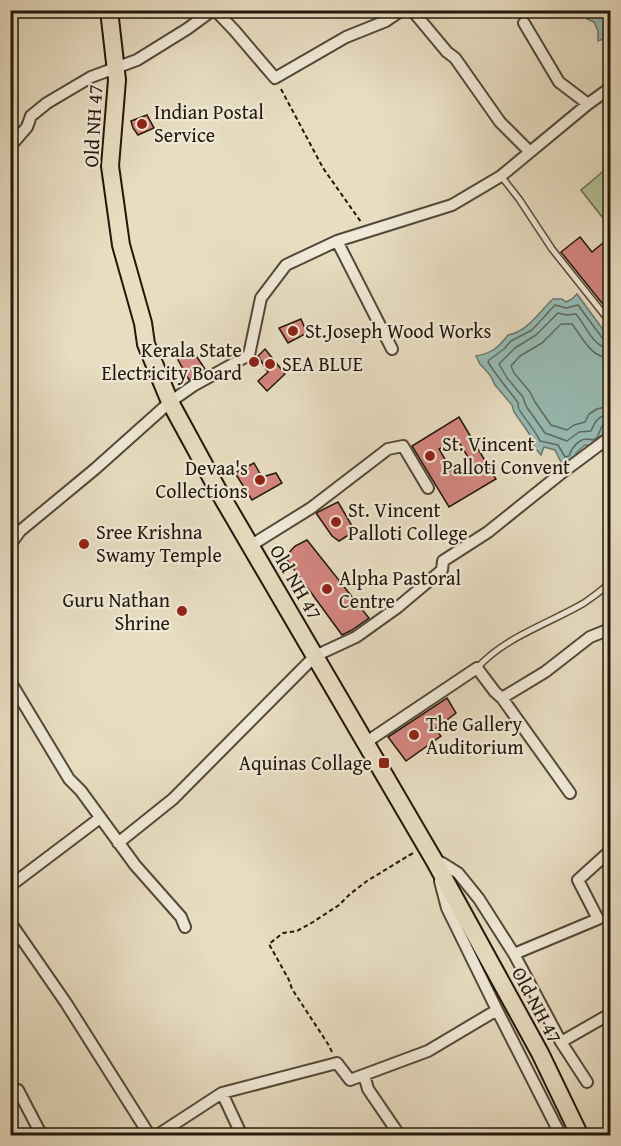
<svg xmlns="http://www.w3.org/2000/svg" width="621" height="1146" font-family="'Gentium Book Plus',serif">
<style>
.green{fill:#b1c297;stroke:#696c51;stroke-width:1.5}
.water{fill:#97bbb4;stroke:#687970;stroke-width:1.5}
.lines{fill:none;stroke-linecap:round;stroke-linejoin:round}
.shore{stroke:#5c6960;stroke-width:1.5}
.building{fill:#d48680;stroke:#21170b;stroke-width:1.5;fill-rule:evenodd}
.service-casing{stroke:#534838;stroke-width:8}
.minor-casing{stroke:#534838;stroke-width:14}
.primary-casing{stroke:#21170b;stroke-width:20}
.path{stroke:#21170b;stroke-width:2;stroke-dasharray:4.5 3;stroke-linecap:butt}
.service{stroke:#f0e9d7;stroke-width:5}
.minor{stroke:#f0e9d7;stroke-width:10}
.primary{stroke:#e8ddc1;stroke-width:16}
.poi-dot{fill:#8f2418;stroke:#f0e9d7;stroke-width:2}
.labels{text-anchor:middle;stroke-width:4.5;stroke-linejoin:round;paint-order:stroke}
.poi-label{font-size:20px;fill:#21170b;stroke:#f0e9d7;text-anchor:start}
.street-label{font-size:20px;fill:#21170b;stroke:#f0e9d7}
</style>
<rect width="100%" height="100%" fill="#e8ddc1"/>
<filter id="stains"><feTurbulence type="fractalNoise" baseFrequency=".00333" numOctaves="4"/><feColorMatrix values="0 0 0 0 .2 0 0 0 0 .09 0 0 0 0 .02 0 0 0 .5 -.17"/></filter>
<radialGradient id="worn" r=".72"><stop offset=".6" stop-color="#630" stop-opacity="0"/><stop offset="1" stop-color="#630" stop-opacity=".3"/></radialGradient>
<path class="green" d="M 607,168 L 610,172 L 610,227 L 581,190 Z"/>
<path class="water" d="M 594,11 L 610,11 L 610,49 L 603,39 L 598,41 L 598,31 L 594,22 L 587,19 L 590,14 Z
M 577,294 L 610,339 L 610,429 L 606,429 L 603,441 L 592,446 L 585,445 L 576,453 L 576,461 L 568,464 L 561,462 L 555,450 L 544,447 L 541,455 L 535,448 L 532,438 L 526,429 L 514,412 L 512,405 L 495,385 L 490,375 L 480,364 L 476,356 C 492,353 498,348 508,335 C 527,332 539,312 553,299 L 562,299 L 566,302 L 572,299 Z"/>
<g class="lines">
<path class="shore" d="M 610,341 L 603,339 L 578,305 L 566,308 L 555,305 L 532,330 L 511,341 L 504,349 L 489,360 L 488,362 C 496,375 506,387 516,400 C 521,407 516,401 519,409 C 525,420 534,428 540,441 L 558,445 L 565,457 L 569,456 C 571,449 578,439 587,439 C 596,439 588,442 597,438 C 601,431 600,422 610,423
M 610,349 C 593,347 586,326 576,314 L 566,315 L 558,313 L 536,335 L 515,348 L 499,364 L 507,378 L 523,397 L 526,406 L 545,433 L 567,441 L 579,432 L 591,431 C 595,421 599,415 610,415
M 610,358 C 590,357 583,338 572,324 L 561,324 L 542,343 L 520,356 L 511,366 L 514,373 L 530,392 L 535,402 L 551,425 L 567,430 L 574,425 L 585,422 L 589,414 L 597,409 L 610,406"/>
</g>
<path class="building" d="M 147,115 L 154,128 L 138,135 L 133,128 L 131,121 Z
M 580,237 L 592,252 L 610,237 L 610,313 L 561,252 Z
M 301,319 L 307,333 L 288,343 L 279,328 Z
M 265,349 L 285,374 L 267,391 L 258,381 L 268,372 L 258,356 Z
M 193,351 L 205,369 L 189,380 L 177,358 Z
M 459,417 L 496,479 L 449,507 L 412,446 ZM 457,439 L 471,462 L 453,473 L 439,449 Z
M 254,463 L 262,477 L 276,473 L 282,483 L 252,500 L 235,473 Z
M 338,502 L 355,531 L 339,541 L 332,536 L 316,513 Z
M 307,540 L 369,618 L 352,630 L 342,635 L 285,557 L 295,546 Z
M 447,698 L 456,713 L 435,729 L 441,736 L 406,761 L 388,737 Z"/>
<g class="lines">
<g class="service-casing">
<path id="service" d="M 501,176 L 519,199 L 552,249 L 610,322
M 477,668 C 505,637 548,624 584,603 C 593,597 602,590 610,583"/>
</g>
<g class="minor-casing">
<path id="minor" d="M 215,10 L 234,30 L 275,78 L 346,37 L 386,21 L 402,10
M 412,10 L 447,52 L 455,58 L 500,122 L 530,152
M 524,23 L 559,82 L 588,104
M 10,144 L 15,141 L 27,127 L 31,116 L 47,103 L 91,77 L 137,60 L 187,29 L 213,10
M 337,241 L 392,349
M 10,545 L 20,531 L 95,469 L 170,402 L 193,386 L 249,355 L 261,298 L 286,265 L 337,241 L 452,205 L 501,176 L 588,104 L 610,88
M 250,546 L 311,508 L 388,449 L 403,446 L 428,488
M 10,681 L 69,779 L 81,791 L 135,865 L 181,917 L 185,927
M 502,698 L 570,793
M 365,743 L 477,668 L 495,692 L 502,698 L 545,672 L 590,637 L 610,629
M 118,843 L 173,799 L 315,656 L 356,637 L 398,607 L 442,570 L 443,561 L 488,532 L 559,475 L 610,437
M 434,860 L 442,863 L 458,873 L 479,899 L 514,954 L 561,1042 L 587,1082
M 10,886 L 100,818
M 10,922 L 66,1003 L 150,1136
M 514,954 L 598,919 L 578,880 L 610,851
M 497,1010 L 561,1136
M 561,1042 L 610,1014
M 364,1075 L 368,1089 L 400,1136
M 18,1090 L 42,1136
M 222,1093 L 242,1136
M 156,1136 L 222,1093 L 337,1063 L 350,1080 L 428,1051 L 497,1010 L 447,908 L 440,881"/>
</g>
<g class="primary-casing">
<path id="primary" d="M 109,10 L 117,80 L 110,166 L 121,245 L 143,323 L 146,344 L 170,402 L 219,492 L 434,860 L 540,1053 L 580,1136"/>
</g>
<path class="path" d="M 281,89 L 323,168 L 361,222
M 396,863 L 415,852
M 332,1052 L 328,1044 L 292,989 L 289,980 L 269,944 L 283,933 L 297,931 L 313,922 L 339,905 L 350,894 L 367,881 L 413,853"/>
<use href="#service" class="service"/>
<use href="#minor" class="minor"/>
<use href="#primary" class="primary"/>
</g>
<g class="poi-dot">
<circle cx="142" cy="124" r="6"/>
<circle cx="293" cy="331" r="6"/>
<circle cx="254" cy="362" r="6"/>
<circle cx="270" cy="364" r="6"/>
<circle cx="430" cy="456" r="6"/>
<circle cx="260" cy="480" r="6"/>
<circle cx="336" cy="522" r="6"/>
<circle cx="84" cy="544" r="6"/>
<circle cx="327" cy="589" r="6"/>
<circle cx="182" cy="611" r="6"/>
<circle cx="414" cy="735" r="6"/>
<rect x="378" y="757" width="12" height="12" rx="3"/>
</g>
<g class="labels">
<g class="poi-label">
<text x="154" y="119">Indian Postal<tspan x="154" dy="23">Service</tspan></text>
<text x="305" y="338">St.Joseph Wood Works</text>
<text x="242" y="357" text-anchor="end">Kerala State<tspan x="242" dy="23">Electricity Board</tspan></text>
<text x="282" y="371">SEA BLUE</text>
<text x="442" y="451">St. Vincent<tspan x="442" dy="23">Palloti Convent</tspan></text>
<text x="248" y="475" text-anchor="end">Devaa's<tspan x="248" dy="23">Collections</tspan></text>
<text x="348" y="517">St. Vincent<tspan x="348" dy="23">Palloti College</tspan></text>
<text x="96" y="539">Sree Krishna<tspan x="96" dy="23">Swamy Temple</tspan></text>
<text x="339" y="585">Alpha Pastoral<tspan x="339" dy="23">Centre</tspan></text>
<text x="170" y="607" text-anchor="end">Guru Nathan<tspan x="170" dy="23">Shrine</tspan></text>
<text x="426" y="731">The Gallery<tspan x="426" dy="23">Auditorium</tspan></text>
<text x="372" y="770" text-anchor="end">Aquinas Collage</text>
</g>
<g class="street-label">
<text transform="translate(93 126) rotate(-87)" y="7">Old NH 47</text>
<text transform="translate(296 582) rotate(60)" y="7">Old NH 47</text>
<text transform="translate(537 1005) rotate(62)" y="7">Old NH 47</text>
</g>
</g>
<rect width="621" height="1146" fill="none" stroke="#e8ddc1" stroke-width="36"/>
<rect x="12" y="12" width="597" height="1122" fill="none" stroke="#21170b" stroke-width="3"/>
<rect x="18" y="18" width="585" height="1110" fill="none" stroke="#21170b" stroke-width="1.5"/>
<rect width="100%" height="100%" filter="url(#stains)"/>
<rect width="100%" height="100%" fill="url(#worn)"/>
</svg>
